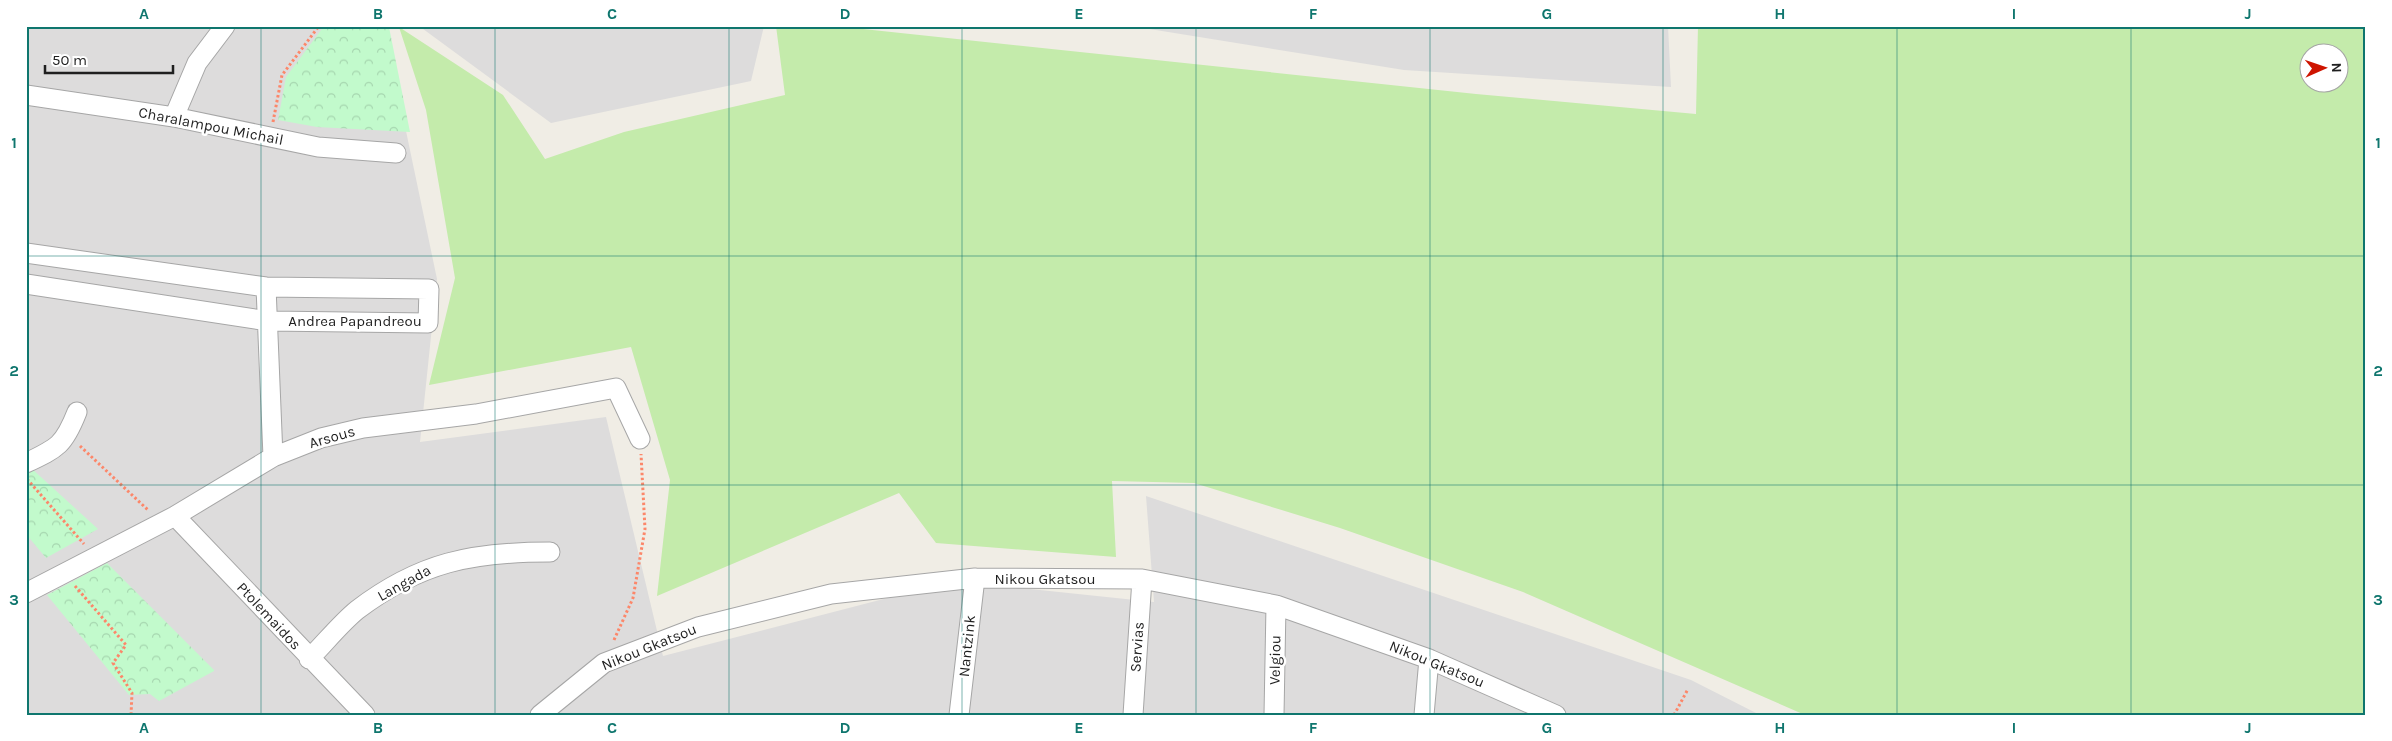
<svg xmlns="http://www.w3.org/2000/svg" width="2392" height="741" font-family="Karla,sans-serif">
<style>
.residential{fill:#dddcdc}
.grass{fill:#c4ebab;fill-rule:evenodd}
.park{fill:url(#park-crowns)}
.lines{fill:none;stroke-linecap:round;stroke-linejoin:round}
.street-casing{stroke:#a6a6a6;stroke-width:21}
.path{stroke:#fc876a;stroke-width:3;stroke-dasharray:2.5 2.5;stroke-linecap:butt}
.street{stroke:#fff;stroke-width:19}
.grid{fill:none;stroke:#0f766e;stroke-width:1;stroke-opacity:0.55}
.labels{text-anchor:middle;stroke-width:5;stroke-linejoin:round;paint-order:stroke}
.street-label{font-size:15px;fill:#1f1f1f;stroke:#fff}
.neatline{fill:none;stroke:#0f766e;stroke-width:2}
.grid-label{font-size:16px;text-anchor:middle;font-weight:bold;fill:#0f766e}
</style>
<defs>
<pattern id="park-crowns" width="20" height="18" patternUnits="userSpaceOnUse" patternTransform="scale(1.25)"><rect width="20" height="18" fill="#c2facc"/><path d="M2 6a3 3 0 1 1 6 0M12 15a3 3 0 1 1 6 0" fill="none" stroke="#a6d6af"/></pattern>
</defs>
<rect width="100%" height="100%" fill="#f0ede5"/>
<path class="residential" d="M 26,26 L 384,26 L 437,279 L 420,442 L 606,417 L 663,656 L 953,581 L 1154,602 L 1146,496 L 1691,680 L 1760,715 L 26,715 Z
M 419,26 L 764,26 L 751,81 L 551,123 Z
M 1131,26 L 1668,26 L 1671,87 L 1404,70 Z"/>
<path class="grass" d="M 776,26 L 835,26 L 1476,94 L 1696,114 L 1698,26 L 2366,26 L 2366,715 L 1805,715 L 1523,592 L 1340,528 L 1194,483 L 1112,481 L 1116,557 L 936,543 L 899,493 L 657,596 L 670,480 L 631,347 L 429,385 L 455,278 L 426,110 L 399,27 L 503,95 L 545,159 L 624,132 L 785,95 ZM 2310,52 L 2340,52 L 2340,82 L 2310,82 Z"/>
<path class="park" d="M 324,26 L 389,27 L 410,132 L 317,127 L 278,120 L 286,77 Z
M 31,468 L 98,529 L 46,558 L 26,534 L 26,470 Z
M 107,563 L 214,670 L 214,671 L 159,701 L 150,694 L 129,695 L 47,595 Z"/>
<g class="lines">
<g class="street-casing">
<path id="street" d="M 26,95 L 174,117 L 318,147 L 396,153
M 174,117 L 197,63 L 225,26
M 26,253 L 266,287 L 429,289 L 428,323 L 268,321 L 26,284
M 266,287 L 273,457
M 26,463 C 58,448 64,445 77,412
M 175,516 L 365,715
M 26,593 L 175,516 L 273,457 L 321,438 L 363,428 L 476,414 L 616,388 L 640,439
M 309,659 C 325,643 340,624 357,610 C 420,562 472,552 550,552
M 540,715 L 604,663 L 698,627 L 831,594 L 975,578 L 1142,579 L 1276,605 L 1429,659 L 1556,715
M 959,715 L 975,578
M 1133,715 L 1142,579
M 1274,715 L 1276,605
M 1424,715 L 1429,659"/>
</g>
<path class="path" d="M 273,122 L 282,75 L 319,26
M 80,446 L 148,510
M 27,479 L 84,544
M 75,586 L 126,645 L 113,663 L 132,693 L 131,715
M 614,640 L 633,598 L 645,529 L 641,454
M 1674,715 L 1688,689"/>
<use href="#street" class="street"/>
</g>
<path class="grid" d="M 261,26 L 261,715M 495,26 L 495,715M 729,26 L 729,715M 962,26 L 962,715M 1196,26 L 1196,715M 1430,26 L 1430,715M 1663,26 L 1663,715M 1897,26 L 1897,715M 2131,26 L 2131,715M 26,256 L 2366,256M 26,485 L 2366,485"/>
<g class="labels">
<g class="street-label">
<text transform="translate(211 126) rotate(11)" y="5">Charalampou Michail</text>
<text x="355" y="326">Andrea Papandreou</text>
<text transform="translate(332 437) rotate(-16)" y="5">Arsous</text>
<text x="1045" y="584">Nikou Gkatsou</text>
<text transform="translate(404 583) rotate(-29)" y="5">Langada</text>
<text transform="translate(269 616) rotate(47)" y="5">Ptolemaidos</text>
<text transform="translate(967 646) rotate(-84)" y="5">Nantzink</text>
<text transform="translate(649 647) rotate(-22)" y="5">Nikou Gkatsou</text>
<text transform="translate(1137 647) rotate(-86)" y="5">Servias</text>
<text transform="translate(1275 660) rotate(-89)" y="5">Velgiou</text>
<text transform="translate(1437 664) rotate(22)" y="5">Nikou Gkatsou</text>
</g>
</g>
<rect width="2392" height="741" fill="none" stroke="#ffffff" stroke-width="55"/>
<g transform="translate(2324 68) rotate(88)"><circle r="24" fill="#ffffff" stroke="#a5a5a5"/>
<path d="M0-4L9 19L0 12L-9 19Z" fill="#ce1400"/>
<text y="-8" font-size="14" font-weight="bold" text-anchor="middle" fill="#1f1f1f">N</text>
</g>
<path d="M45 65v8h128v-8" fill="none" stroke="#1f1f1f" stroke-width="2.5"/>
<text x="52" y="65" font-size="15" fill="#1f1f1f" stroke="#ffffff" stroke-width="4" paint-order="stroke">50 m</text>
<rect x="28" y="28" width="2336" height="686" class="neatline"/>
<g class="grid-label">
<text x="144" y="19">A</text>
<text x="378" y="19">B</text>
<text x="612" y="19">C</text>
<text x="845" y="19">D</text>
<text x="1079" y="19">E</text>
<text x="1313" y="19">F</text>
<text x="1547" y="19">G</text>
<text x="1780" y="19">H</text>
<text x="2014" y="19">I</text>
<text x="2248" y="19">J</text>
<text x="14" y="148">1</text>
<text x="2378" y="148">1</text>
<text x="14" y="376">2</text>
<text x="2378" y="376">2</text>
<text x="14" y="605">3</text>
<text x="2378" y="605">3</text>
<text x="144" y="733">A</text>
<text x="378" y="733">B</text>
<text x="612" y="733">C</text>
<text x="845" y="733">D</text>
<text x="1079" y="733">E</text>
<text x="1313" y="733">F</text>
<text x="1547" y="733">G</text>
<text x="1780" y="733">H</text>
<text x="2014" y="733">I</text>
<text x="2248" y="733">J</text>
</g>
</svg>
